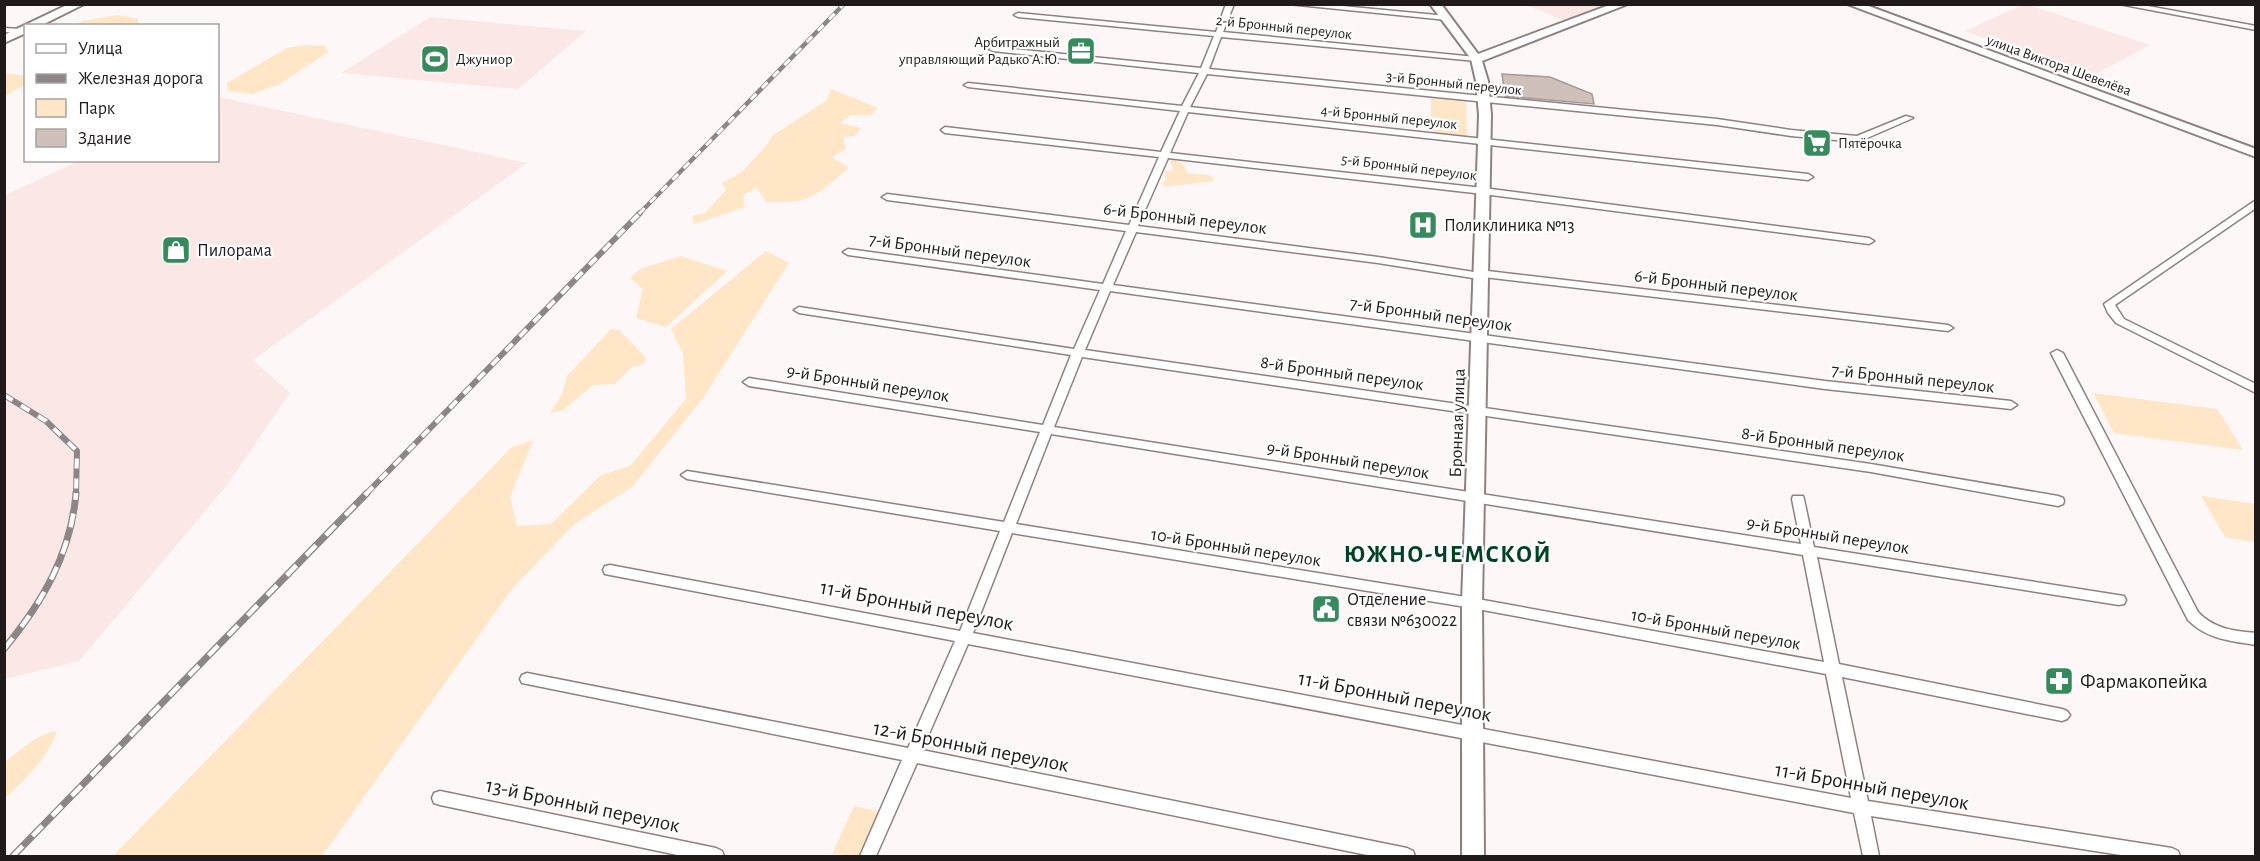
<svg xmlns="http://www.w3.org/2000/svg" width="2260" height="861" font-family="'Alegreya Sans',sans-serif">
<style>
.built{fill:#fce7e7}
.green{fill:#ffe6c7}
.building{fill:#cfc0ba;stroke:#a79993;stroke-width:1.5}
.lines{fill:none;stroke-linecap:round;stroke-linejoin:round}
.street-casing{stroke:#908080;stroke-width:3}
.secondary-casing{stroke:#908080;stroke-width:4}
.street{fill:#fff;fill-rule:evenodd}
.secondary{fill:#fff;fill-rule:evenodd}
.rail-far2-casing{stroke:#8d8686;stroke-width:4.5}
.rail-far1-casing{stroke:#8d8686;stroke-width:6}
.rail-casing{stroke:#8d8686;stroke-width:7}
.rail-far2{stroke:#fff;stroke-width:3;stroke-dasharray:8;stroke-linecap:butt}
.rail-far1{stroke:#fff;stroke-width:4;stroke-dasharray:10;stroke-linecap:butt}
.rail{stroke:#fff;stroke-width:4.5;stroke-dasharray:14;stroke-linecap:butt}
.labels{text-anchor:middle;stroke-width:4.5;stroke-linejoin:round;paint-order:stroke}
.far-street-label{font-size:15px;fill:#201a1a;stroke:#fff}
.far-poi-label{font-size:15px;fill:#201a1a;stroke:#fff;text-anchor:start}
.street-label{font-size:18px;fill:#201a1a;stroke:#fff}
.poi-label{font-size:18px;fill:#201a1a;stroke:#fff;text-anchor:start}
.near-street-label{font-size:21px;fill:#201a1a;stroke:#fff}
.near-poi-label{font-size:21px;fill:#201a1a;stroke:#fff;text-anchor:start}
.district-label{font-size:24px;font-weight:bold;letter-spacing:1.5px;fill:#004224;stroke:#fff}
</style>
<rect width="100%" height="100%" fill="#fef7f7"/>
<path class="built" d="M 1526,5 L 1622,5 L 1571,23 Z
M 2022,5 L 2028,5 L 2150,45 L 2092,76 L 1965,31 Z
M 430,17 L 586,31 L 518,89 L 341,73 Z
M 218,97 L 527,163 L 253,360 L 290,393 L 227,485 L 79,661 L 5,679 L 5,195 L 79,161 L 218,160 Z"/>
<path class="green" d="M 117,15 L 137,18 L 139,25 L 74,25 L 83,21 Z
M 304,45 L 325,46 L 328,52 L 278,85 L 252,94 L 228,91 L 227,83 L 287,48 Z
M 5,73 L 25,76 L 25,85 L 5,96 Z
M 831,89 L 878,108 L 871,115 L 851,115 L 840,123 L 861,128 L 855,136 L 843,137 L 846,149 L 832,157 L 849,168 C 814,196 813,204 766,202 L 757,188 L 743,195 L 745,207 L 694,224 L 692,216 L 705,213 L 726,190 L 722,183 L 742,172 L 766,146 L 772,136 L 826,101 Z
M 1431,96 L 1466,100 L 1467,136 L 1431,133 Z
M 1172,159 L 1184,165 L 1187,173 L 1209,175 L 1214,178 L 1213,181 L 1164,187 L 1162,183 L 1167,180 L 1164,176 L 1166,171 L 1172,171 L 1173,168 L 1170,162 Z
M 766,251 L 789,263 L 703,398 L 632,487 L 573,525 L 511,590 L 322,856 L 113,856 L 512,447 L 533,440 L 510,497 L 517,526 L 551,524 L 601,475 L 630,466 L 686,399 L 683,353 L 671,329 Z
M 681,256 L 727,271 L 666,327 L 636,318 L 643,289 L 630,278 L 640,269 Z
M 611,329 L 619,330 L 646,358 L 644,364 L 632,367 L 615,384 L 593,385 L 563,410 L 550,413 L 562,394 L 567,376 Z
M 2093,393 L 2217,409 L 2243,450 L 2114,433 Z
M 2201,496 L 2255,504 L 2255,542 L 2225,537 Z
M 57,731 C 47,759 26,778 5,798 L 5,762 C 21,750 37,734 57,731 Z
M 854,806 L 880,812 L 861,856 L 832,854 Z"/>
<path class="building" d="M 1502,74 L 1550,77 L 1592,94 L 1594,104 L 1505,96 Z
M 1412,214 L 1436,217 L 1435,236 L 1410,233 Z"/>
<g class="lines">
<g class="street-casing">
<path id="street" d="M 1226,4 L 1234,4 L 1223,32 L 1476,57 L 1480,59 L 1476,61 L 1221,37 L 1209,69 L 1717,119 L 1791,130 L 1857,136 L 1906,116 L 1913,118 L 1858,142 L 1791,136 L 1717,125 L 1207,74 L 1190,107 L 1808,174 L 1813,177 L 1808,180 L 1188,112 L 1170,153 L 1483,188 L 1869,238 L 1874,241 L 1869,244 L 1483,194 L 1168,158 L 1138,226 L 1378,257 L 1474,272 L 1479,270 L 1948,325 L 1953,328 L 1948,331 L 1484,277 L 1479,279 L 1378,263 L 1136,232 L 1113,285 L 1825,381 L 2011,401 L 2017,405 L 2011,409 L 1825,389 L 1110,291 L 1085,350 L 1871,464 L 2058,496 L 2063,498 L 2064,501 L 2063,504 L 2058,506 L 1871,472 L 1082,357 L 1054,427 L 1801,544 L 1792,499 L 1793,496 L 1803,496 L 1804,499 L 1814,547 L 2124,596 L 2126,600 L 2124,604 L 2119,605 L 1817,557 L 1839,664 L 2062,709 L 2067,711 L 2070,715 L 2067,719 L 2062,721 L 1842,677 L 1868,801 L 2172,848 L 2178,851 L 2180,856 L 2127,856 L 1871,816 L 1879,856 L 1863,856 L 1854,813 L 968,644 L 922,750 L 1407,848 L 1413,851 L 1415,856 L 1372,856 L 917,763 L 876,856 L 860,856 L 902,760 L 522,683 L 520,679 L 522,675 L 527,673 L 908,748 L 955,641 L 610,575 L 605,574 L 603,570 L 605,566 L 610,565 L 960,631 L 1000,531 L 687,479 L 681,475 L 687,471 L 1004,522 L 1040,432 L 749,386 L 743,382 L 749,378 L 1043,425 L 1071,355 L 799,313 L 794,310 L 799,307 L 1074,349 L 1100,290 L 848,255 L 843,252 L 848,249 L 1103,284 L 1126,231 L 887,200 L 882,197 L 887,194 L 1129,225 L 1159,157 L 945,133 L 941,130 L 945,127 L 1161,152 L 1180,111 L 968,87 L 964,85 L 968,83 L 1182,106 L 1199,73 L 993,51 L 989,49 L 993,47 L 1201,68 L 1214,36 L 1018,17 L 1014,15 L 1018,13 L 1216,32 ZM 1051,434 L 1803,555 L 1824,662 L 1472,598 L 1016,524 ZM 1012,533 L 1472,608 L 1826,674 L 1851,798 L 973,633 Z
M 1288,4 L 1321,4 L 1447,16 L 1451,18 L 1447,20 Z
M 2119,4 L 2137,4 L 2256,26 L 2256,30 Z
M 4,28 L 21,29 L 25,31 L 21,33 L 4,32 Z
M 2256,200 L 2256,208 L 2115,305 L 2124,319 L 2256,384 L 2256,393 L 2116,323 L 2108,313 L 2104,304 Z
M 2057,350 L 2063,353 L 2198,612 C 2214,629 2234,631 2256,633 L 2256,645 C 2231,641 2206,639 2188,620 L 2051,353 Z
M 440,791 L 716,848 L 722,851 L 724,856 L 682,856 L 440,805 L 434,803 L 432,798 L 434,793 Z"/>
</g>
<g class="secondary-casing">
<path id="secondary" d="M 69,4 L 84,4 L 40,26 L 26,26 L 26,33 L 4,43 L 4,35 Z
M 1430,4 L 1441,4 L 1478,54 L 1612,4 L 1628,4 L 1482,61 L 1488,81 L 1491,115 L 1482,603 L 1484,856 L 1462,856 L 1462,603 L 1479,115 L 1476,81 L 1471,59 Z
M 1847,4 L 1863,4 L 2256,149 L 2256,157 Z"/>
</g>
<use href="#street" class="street"/>
<use href="#secondary" class="secondary"/>
<g class="rail-far2-casing">
<path id="rail-far2" d="M 639,214 L 844,4"/>
</g>
<g class="rail-far1-casing">
<path id="rail-far1" d="M 4,395 L 46,421 L 77,451 L 76,494
M 366,494 L 640,213"/>
</g>
<g class="rail-casing">
<path id="rail" d="M 4,649 C 42,603 71,554 76,493
M 13,856 L 367,493"/>
</g>
<use href="#rail-far2" class="rail-far2"/>
<use href="#rail-far1" class="rail-far1"/>
<use href="#rail" class="rail"/>
</g>
<defs>
<g id="office-square" transform="scale(1.5)"><rect x="-9" y="-9" width="18" height="18" rx="4" fill="#368a5c" stroke="#fff"/><path d="M-6-3h4V-5.5h4V-3h4V5H-6ZM-1-4.5V-3h2v-1.5ZM-6 0V1H6V0Z" fill="#fff"/></g>
<g id="stadium-square" transform="scale(1.5)"><rect x="-9" y="-9" width="18" height="18" rx="4" fill="#368a5c" stroke="#fff"/><path d="M0-5a6.5 5 0 1 0 0 10a6.5 5 0 1 0 0-10ZM-3.5-1.8h7v3.6h-7Z" fill="#fff"/></g>
<g id="supermarket-square" transform="scale(1.5)"><rect x="-9" y="-9" width="18" height="18" rx="4" fill="#368a5c" stroke="#fff"/><path d="M-6-5.5h2.5l.6 2H6L4.5 2H-2.5L-4.4-4H-6ZM-1.5 3.2a1.3 1.3 0 1 0 .1 0ZM3 3.2a1.3 1.3 0 1 0 .1 0Z" fill="#fff"/></g>
<g id="hospital-square" transform="scale(1.5)"><rect x="-9" y="-9" width="18" height="18" rx="4" fill="#368a5c" stroke="#fff"/><path d="M-5-5h3v3.5h4V-5h3V5h-3V1.5h-4V5h-3Z" fill="#fff"/></g>
<g id="shop-square" transform="scale(1.5)"><rect x="-9" y="-9" width="18" height="18" rx="4" fill="#368a5c" stroke="#fff"/><path d="M-5-2.5h2.3a2.7 3.5 0 0 1 5.4 0H5L5.5 6h-11ZM-1.5-2.5h3a1.5 2.3 0 0 0-3 0Z" fill="#fff"/></g>
<g id="civic-square" transform="scale(1.5)"><rect x="-9" y="-9" width="18" height="18" rx="4" fill="#368a5c" stroke="#fff"/><path d="M-.6-6.5H3V-4.5H.6V-3L4-1V1h2V6H-6V1h2V-1L-.6-3ZM-1.2 2.5V6h2.4V2.5Z" fill="#fff"/></g>
<g id="pharmacy-square" transform="scale(1.5)"><rect x="-9" y="-9" width="18" height="18" rx="4" fill="#368a5c" stroke="#fff"/><path d="M-2-6h4v4h4v4h-4v4h-4v-4h-4v-4h4Z" fill="#fff"/></g>
</defs>
<g fill-rule="evenodd">
<use href="#office-square" x="1081" y="51"/>
<use href="#stadium-square" x="435" y="59"/>
<use href="#supermarket-square" x="1817" y="143"/>
<use href="#hospital-square" x="1423" y="225"/>
<use href="#shop-square" x="176" y="250"/>
<use href="#civic-square" x="1326" y="609"/>
<use href="#pharmacy-square" x="2059" y="681"/>
</g>
<g class="labels">
<g class="far-street-label">
<text transform="translate(1284 27) rotate(6)" y="5">2-й Бронный переулок</text>
<text transform="translate(2059 65) rotate(20)" y="5">улица Виктора Шевелёва</text>
<text transform="translate(1454 83) rotate(6)" y="5">3-й Бронный переулок</text>
<text transform="translate(1389 117) rotate(6)" y="5">4-й Бронный переулок</text>
<text transform="translate(1409 167) rotate(7)" y="5">5-й Бронный переулок</text>
</g>
<g class="far-poi-label">
<text x="1060" y="47" text-anchor="end">Арбитражный<tspan x="1060" dy="17">управляющий Радько А.Ю.</tspan></text>
<text x="456" y="64">Джуниор</text>
<text x="1838" y="148">Пятёрочка</text>
</g>
<g class="street-label">
<text transform="translate(1185 218) rotate(7)" y="6">6-й Бронный переулок</text>
<text transform="translate(950 250) rotate(8)" y="6">7-й Бронный переулок</text>
<text transform="translate(1716 285) rotate(7)" y="6">6-й Бронный переулок</text>
<text transform="translate(1431 314) rotate(8)" y="6">7-й Бронный переулок</text>
<text transform="translate(1342 373) rotate(8)" y="6">8-й Бронный переулок</text>
<text transform="translate(1913 378) rotate(6)" y="6">7-й Бронный переулок</text>
<text transform="translate(868 383) rotate(9)" y="6">9-й Бронный переулок</text>
<text transform="translate(1457 423) rotate(-88)" y="6">Бронная улица</text>
<text transform="translate(1823 444) rotate(8)" y="6">8-й Бронный переулок</text>
<text transform="translate(1348 460) rotate(9)" y="6">9-й Бронный переулок</text>
<text transform="translate(1828 535) rotate(9)" y="6">9-й Бронный переулок</text>
<text transform="translate(1236 547) rotate(9)" y="6">10-й Бронный переулок</text>
<text transform="translate(1716 629) rotate(10)" y="6">10-й Бронный переулок</text>
</g>
<g class="poi-label">
<text x="1444" y="231">Поликлиника №13</text>
<text x="197" y="256">Пилорама</text>
<text x="1347" y="605">Отделение<tspan x="1347" dy="21">связи №630022</tspan></text>
</g>
<g class="near-street-label">
<text transform="translate(917 605) rotate(11)" y="7">11-й Бронный переулок</text>
<text transform="translate(1395 696) rotate(11)" y="7">11-й Бронный переулок</text>
<text transform="translate(971 746) rotate(11)" y="7">12-й Бронный переулок</text>
<text transform="translate(1872 786) rotate(10)" y="7">11-й Бронный переулок</text>
<text transform="translate(583 805) rotate(12)" y="7">13-й Бронный переулок</text>
</g>
<g class="near-poi-label">
<text x="2080" y="688">Фармакопейка</text>
</g>
<g class="district-label">
<text x="1448" y="562">ЮЖНО-ЧЕМСКОЙ</text>
</g>
</g>
<rect width="2260" height="861" fill="none" stroke="#201a1a" stroke-width="12"/>
<rect x="24" y="24" width="195" height="138" fill="#ffffff" stroke="#a6a3a3" stroke-width="1.5"/>
<rect x="36" y="44" width="30" height="9" fill="#ffffff" stroke="#a6a3a3" stroke-width="1.5"/>
<text x="78" y="54" font-size="18" fill="#201a1a">Улица</text>
<rect x="36" y="74" width="30" height="9" fill="#8d8686" stroke="#a6a3a3" stroke-width="1.5"/>
<text x="78" y="84" font-size="18" fill="#201a1a">Железная дорога</text>
<rect x="36" y="99" width="30" height="18" fill="#ffe6c7" stroke="#a6a3a3" stroke-width="1.5"/>
<text x="78" y="114" font-size="18" fill="#201a1a">Парк</text>
<rect x="36" y="129" width="30" height="18" fill="#cfc0ba" stroke="#a6a3a3" stroke-width="1.5"/>
<text x="78" y="144" font-size="18" fill="#201a1a">Здание</text>
</svg>
